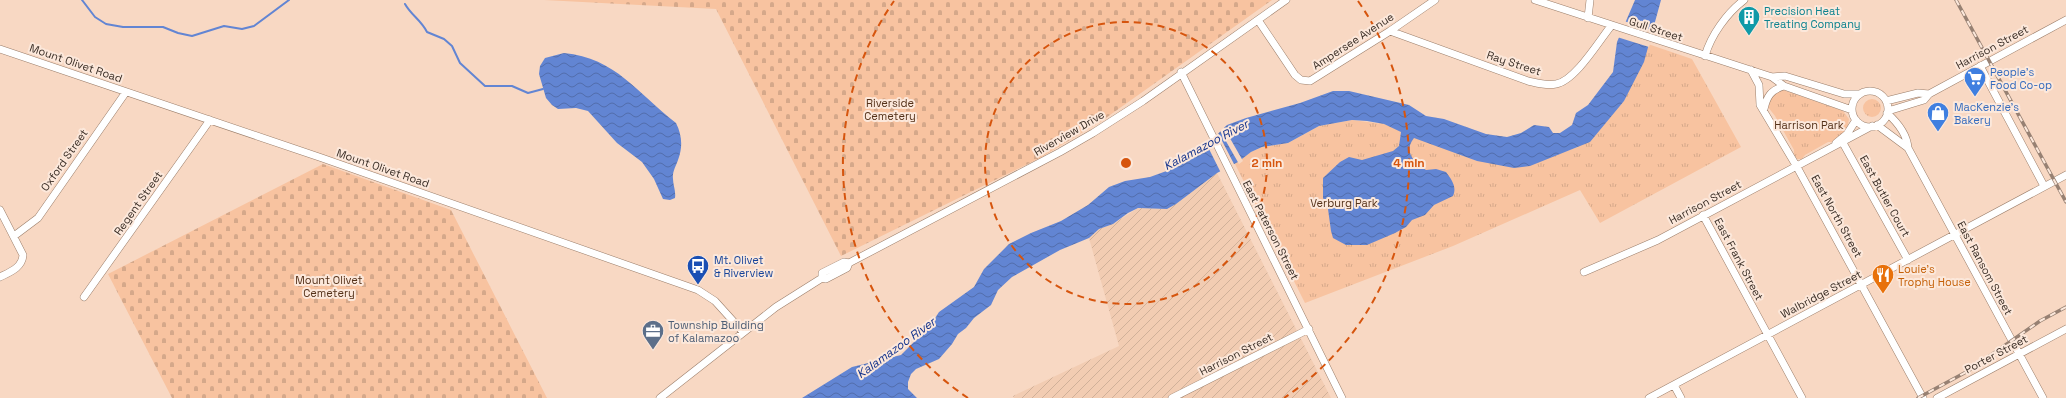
<svg xmlns="http://www.w3.org/2000/svg" width="2066" height="398" font-family="'Space Grotesk',sans-serif">
<style>
.industrial{fill:url(#industrial-furrows)}
.grass{fill:url(#grass-tufts)}
.cemetery{fill:url(#cemetery-stones)}
.water{fill:url(#water-waves)}
.pier{fill:#f8d8c3}
.lines{fill:none;stroke-linecap:round;stroke-linejoin:round}
.stream{stroke:#6285d3;stroke-width:2}
.minor-casing{stroke:#9b7e6a;stroke-width:8}
.minor{stroke:#fff;stroke-width:7}
.rail-casing{stroke:#978173;stroke-width:3.5}
.rail{stroke:#fce8db;stroke-width:2;stroke-dasharray:6;stroke-linecap:butt}
.ring{fill:none;stroke:#d6550e;stroke-width:2;stroke-dasharray:7 5}
.labels{text-anchor:middle;stroke-width:4;stroke-linejoin:round;paint-order:stroke}
.culture-label{font-size:11px;fill:#0d838f;stroke:#fce8db;text-anchor:start}
.street-label{font-size:11px;fill:#392d25;stroke:#fce8db}
.shop-label{font-size:11px;fill:#366cbe;stroke:#fce8db;text-anchor:start}
.park-label{font-size:11px;fill:#55321a;stroke:#fce8db}
.transit-label{font-size:11px;fill:#164399;stroke:#fce8db;text-anchor:start}
.food-label{font-size:11px;fill:#c56008;stroke:#fce8db;text-anchor:start}
.service-label{font-size:11px;fill:#4e5e75;stroke:#fce8db;text-anchor:start}
.water-label{font-size:12px;font-style:italic;fill:#10308b;stroke:#fce8db}
.centre{fill:#d6550e;stroke:#fce8db;stroke-width:2}
.ring-label{font-size:12px;text-anchor:middle;font-weight:bold;fill:#d6550e;stroke:#fce8db;stroke-width:4;stroke-linejoin:round;paint-order:stroke}
</style>
<defs>
<pattern id="industrial-furrows" width="10" height="10" patternUnits="userSpaceOnUse"><rect width="10" height="10" fill="#f2ccb2"/><path d="M-1 1l2-2M0 10L10 0M9 11l2-2" fill="none" stroke="#d0b099"/></pattern>
<pattern id="grass-tufts" width="24" height="20" patternUnits="userSpaceOnUse"><rect width="24" height="20" fill="#f8c3a0"/><path d="M3 7l-1-3M5 7V3M7 7l1-3M15 17l-1-3M17 17v-4M19 17l1-3" fill="none" stroke="#d5a88a"/></pattern>
<pattern id="cemetery-stones" width="16" height="16" patternUnits="userSpaceOnUse"><rect width="16" height="16" fill="#f8c3a0"/><path d="M2 7V4a2 2 0 0 1 4 0v3zM10 15v-3a2 2 0 0 1 4 0v3z" fill="#d5a88a"/></pattern>
<pattern id="water-waves" width="16" height="10" patternUnits="userSpaceOnUse"><rect width="16" height="10" fill="#6285d3"/><path d="M0 5q4-4 8 0t8 0" fill="none" stroke="#526dab"/></pattern>
</defs>
<rect width="100%" height="100%" fill="#f8d8c3"/>
<path class="industrial" d="M 1217,173 L 1331,398 L 1014,398 L 1013,396 L 1119,346 L 1089,238 L 1099,229 L 1113,224 L 1138,208 L 1167,209 L 1176,204 Z"/>
<path class="grass" d="M 1648,44 L 1692,59 L 1741,147 L 1600,223 L 1580,190 L 1453,246 L 1305,303 L 1235,164 L 1251,152 L 1262,147 L 1288,143 L 1319,126 L 1352,120 L 1384,124 L 1477,161 L 1564,152 L 1578,147 L 1624,101 Z
M 1783,90 L 1843,111 L 1849,119 L 1847,130 L 1832,142 L 1828,142 L 1805,155 L 1802,159 L 1797,159 L 1794,154 L 1794,150 L 1775,116 L 1768,107 L 1772,95 Z
M1863 108a9 9 0 1 1 18 0a9 9 0 1 1-18 0Z"/>
<path class="cemetery" d="M 544,0 L 1272,0 L 1103,120 L 1040,158 L 841,256 L 716,9 Z
M 323,164 L 451,210 L 547,398 L 172,398 L 108,274 Z"/>
<path class="water" d="M 1635,0 L 1661,0 L 1644,62 L 1624,101 L 1590,142 L 1530,166 L 1514,168 L 1477,161 L 1414,138 C 1403,152 1414,162 1426,170 L 1436,169 L 1446,172 C 1452,180 1457,187 1453,196 L 1434,205 L 1425,215 L 1412,220 L 1406,227 L 1395,233 L 1367,245 L 1346,245 L 1333,238 L 1331,231 L 1328,209 L 1323,198 L 1323,178 L 1340,162 L 1349,157 L 1362,160 L 1393,151 L 1399,146 L 1401,132 L 1384,124 L 1367,121 L 1352,120 L 1319,126 L 1288,143 L 1262,147 L 1251,152 L 1238,162 L 1217,173 L 1176,204 L 1167,209 L 1138,208 L 1128,213 L 1113,224 L 1099,229 L 1089,238 L 1060,250 L 1012,277 L 998,290 L 991,305 L 974,318 L 966,328 L 958,334 L 952,344 L 939,359 L 916,369 L 911,374 L 908,382 L 908,389 L 917,398 L 802,398 L 852,367 L 901,355 L 930,326 L 939,312 L 974,287 L 984,269 L 1009,244 L 1031,233 L 1061,221 L 1088,205 L 1109,187 L 1125,181 L 1150,177 L 1172,169 L 1200,151 L 1227,125 L 1246,118 L 1300,103 L 1333,91 L 1349,91 L 1409,105 L 1426,116 L 1444,119 L 1486,134 L 1507,137 L 1521,133 L 1534,125 L 1549,127 L 1553,133 L 1560,133 L 1572,125 L 1576,113 L 1588,105 L 1613,72 L 1617,42 Z
M 564,53 C 616,58 637,93 676,123 C 682,135 683,147 678,160 C 676,166 672,172 673,179 C 673,185 676,191 675,198 L 670,200 L 663,199 L 654,179 L 642,162 L 617,143 L 588,111 L 576,108 L 558,109 L 552,105 L 546,98 L 539,74 L 540,66 L 545,58 Z"/>
<path class="pier" d="M 1624,21 L 1654,31 L 1649,47 L 1617,37 Z
M 1223,126 L 1243,161 L 1239,164 L 1219,129 Z
M 1217,131 L 1235,166 L 1221,173 L 1205,141 Z"/>
<g class="lines">
<path class="stream" d="M 82,0 L 95,17 L 106,24 L 123,27 L 163,27 L 178,33 L 192,36 L 224,26 L 242,29 L 254,26 L 289,0
M 405,4 C 411,15 421,20 427,32 L 444,39 L 452,46 L 460,63 L 485,86 L 512,86 L 528,93 L 543,89"/>
<g class="minor-casing">
<path id="minor" d="M 1535,0 L 1772,77 L 1785,76 L 1844,94 L 1860,94
M 1588,18 L 1590,0
M 1258,20 L 1295,75 L 1301,80 L 1310,81 L 1390,31 L 1435,0
M 1390,31 L 1528,81 C 1537,83 1546,86 1556,84 C 1575,81 1599,41 1611,26
M 0,49 L 322,158 L 698,290 L 715,301 L 743,332
M 1705,56 C 1711,35 1727,13 1744,0
M 1980,66 L 2044,186
M 1751,70 L 1759,85 L 1760,105 L 1797,167 L 1923,398
M 1181,72 L 1342,398
M 1772,77 L 1784,86 L 1852,110
M1852 109a18 18 0 1 1 36 0a18 18 0 1 1-36 0Z
M 1886,101 L 1918,93 L 1929,94
M 1764,109 C 1767,96 1771,90 1784,86
M 1888,111 L 1924,100 L 1929,94 L 2066,20
M 1887,113 C 1897,122 1907,133 1908,148 L 2043,398
M 1877,125 L 1908,148
M 1836,143 L 1847,134 L 1856,120
M 1843,143 L 1908,260
M 0,210 L 23,255 C 22,268 10,272 0,277
M 1703,215 L 1802,398
M 14,236 L 38,218 L 126,92
M 1584,272 L 1658,240 L 1872,126
M 822,278 L 826,279 L 847,268 L 849,263
M 84,297 L 210,120
M 1674,385 L 1681,398
M 660,398 L 776,307 L 822,278 L 822,273 L 844,262 L 849,263 L 1060,152 L 1093,133 L 1143,101 L 1286,0
M 1172,398 L 1309,329
M 1649,398 L 2066,175
M 1937,398 L 2066,329"/>
</g>
<use href="#minor" class="minor"/>
<g class="rail-casing">
<path id="rail" d="M 1956,0 L 2066,202
M 1918,398 L 1968,371 L 2040,321 L 2066,307"/>
</g>
<use href="#rail" class="rail"/>
</g>
<g class="ring">
<circle cx="1126" cy="163" r="141"/>
<path d="M968 398A283 283 0 0 1 894 1M1358 1A283 283 0 0 1 1284 398"/>
</g>
<defs>
<g id="building-pin" transform="scale(1.15)"><path d="M0 17L-7.5 6A9.5 9.5 0 1 1 7.5 6Z" fill="#0f9aa8" stroke="#fce8db"/><path d="M-4-6H4V6H1V3H-1V6H-4ZM-2.5-4.3h1.7v1.8h-1.7ZM.8-4.3h1.7v1.8H.8ZM-2.5-1h1.7V.8h-1.7ZM.8-1h1.7V.8H.8Z" fill="#fff"/></g>
<g id="supermarket-pin" transform="scale(1.15)"><path d="M0 17L-7.5 6A9.5 9.5 0 1 1 7.5 6Z" fill="#3f7fe0" stroke="#fce8db"/><path d="M-6-5.5h2.5l.6 2H6L4.5 2H-2.5L-4.4-4H-6ZM-1.5 3.2a1.3 1.3 0 1 0 .1 0ZM3 3.2a1.3 1.3 0 1 0 .1 0Z" fill="#fff"/></g>
<g id="shop-pin" transform="scale(1.15)"><path d="M0 17L-7.5 6A9.5 9.5 0 1 1 7.5 6Z" fill="#3f7fe0" stroke="#fce8db"/><path d="M-5-2.5h2.3a2.7 3.5 0 0 1 5.4 0H5L5.5 6h-11ZM-1.5-2.5h3a1.5 2.3 0 0 0-3 0Z" fill="#fff"/></g>
<g id="bus-pin" transform="scale(1.15)"><path d="M0 17L-7.5 6A9.5 9.5 0 1 1 7.5 6Z" fill="#1a4fb4" stroke="#fce8db"/><path d="M-5-6H5V4H4V6H2V4H-2V6H-4V4H-5ZM-3.5-4V0h7V-4ZM-3.5 1.2v1.5H-2V1.2ZM2 1.2v1.5H3.5V1.2Z" fill="#fff"/></g>
<g id="restaurant-pin" transform="scale(1.15)"><path d="M0 17L-7.5 6A9.5 9.5 0 1 1 7.5 6Z" fill="#e8710a" stroke="#fce8db"/><path d="M-5-6h1v4h1v-4h1v4h1v-4h1v5L-1.5 .5V6h-2V.5L-5-1ZM5-6V6H3V1.5H1.5Q1.5-4 5-6Z" fill="#fff"/></g>
<g id="office-pin" transform="scale(1.15)"><path d="M0 17L-7.5 6A9.5 9.5 0 1 1 7.5 6Z" fill="#5c6f8a" stroke="#fce8db"/><path d="M-6-3h4V-5.5h4V-3h4V5H-6ZM-1-4.5V-3h2v-1.5ZM-6 0V1H6V0Z" fill="#fff"/></g>
</defs>
<g fill-rule="evenodd">
<use href="#building-pin" x="1749" y="17"/>
<use href="#supermarket-pin" x="1975" y="78"/>
<use href="#shop-pin" x="1938" y="113"/>
<use href="#bus-pin" x="698" y="266"/>
<use href="#restaurant-pin" x="1883" y="275"/>
<use href="#office-pin" x="653" y="331"/>
</g>
<g class="labels">
<g class="culture-label">
<text x="1764" y="15">Precision Heat<tspan x="1764" dy="13">Treating Company</tspan></text>
</g>
<g class="street-label">
<text transform="translate(1656 29) rotate(18)" y="4">Gull Street</text>
<text transform="translate(1353 41) rotate(-33)" y="4">Ampersee Avenue</text>
<text transform="translate(1992 47) rotate(-28)" y="4">Harrison Street</text>
<text transform="translate(76 63) rotate(19)" y="4">Mount Olivet Road</text>
<text transform="translate(1514 63) rotate(18)" y="4">Ray Street</text>
<text transform="translate(1069 133) rotate(-30)" y="4">Riverview Drive</text>
<text transform="translate(64 160) rotate(-55)" y="4">Oxford Street</text>
<text transform="translate(383 168) rotate(19)" y="4">Mount Olivet Road</text>
<text transform="translate(1885 196) rotate(61)" y="4">East Butler Court</text>
<text transform="translate(1705 202) rotate(-28)" y="4">Harrison Street</text>
<text transform="translate(138 203) rotate(-55)" y="4">Regent Street</text>
<text transform="translate(1837 216) rotate(61)" y="4">East North Street</text>
<text transform="translate(1271 230) rotate(63)" y="4">East Paterson Street</text>
<text transform="translate(1739 259) rotate(62)" y="4">East Frank Street</text>
<text transform="translate(1985 268) rotate(62)" y="4">East Ransom Street</text>
<text transform="translate(1821 294) rotate(-28)" y="4">Walbridge Street</text>
<text transform="translate(1236 354) rotate(-27)" y="4">Harrison Street</text>
<text transform="translate(1996 354) rotate(-28)" y="4">Porter Street</text>
</g>
<g class="shop-label">
<text x="1990" y="76">People's<tspan x="1990" dy="13">Food Co-op</tspan></text>
<text x="1954" y="111">MacKenzie's<tspan x="1954" dy="13">Bakery</tspan></text>
</g>
<g class="park-label">
<text x="890" y="107">Riverside<tspan x="890" dy="13">Cemetery</tspan></text>
<text x="1809" y="129">Harrison Park</text>
<text x="1344" y="207">Verburg Park</text>
<text x="329" y="284">Mount Olivet<tspan x="329" dy="13">Cemetery</tspan></text>
</g>
<g class="transit-label">
<text x="714" y="264">Mt. Olivet<tspan x="714" dy="13">&amp; Riverview</tspan></text>
</g>
<g class="food-label">
<text x="1898" y="273">Louie's<tspan x="1898" dy="13">Trophy House</tspan></text>
</g>
<g class="service-label">
<text x="668" y="329">Township Building<tspan x="668" dy="13">of Kalamazoo</tspan></text>
</g>
<g class="water-label">
<text transform="translate(1206 145) rotate(-28)" y="4">Kalamazoo River</text>
<text transform="translate(896 348) rotate(-36)" y="4">Kalamazoo River</text>
</g>
</g>
<circle cx="1126" cy="163" r="6" class="centre"/>
<g class="ring-label">
<text x="1267" y="167">2 min</text>
<text x="1409" y="167">4 min</text>
</g>
</svg>
